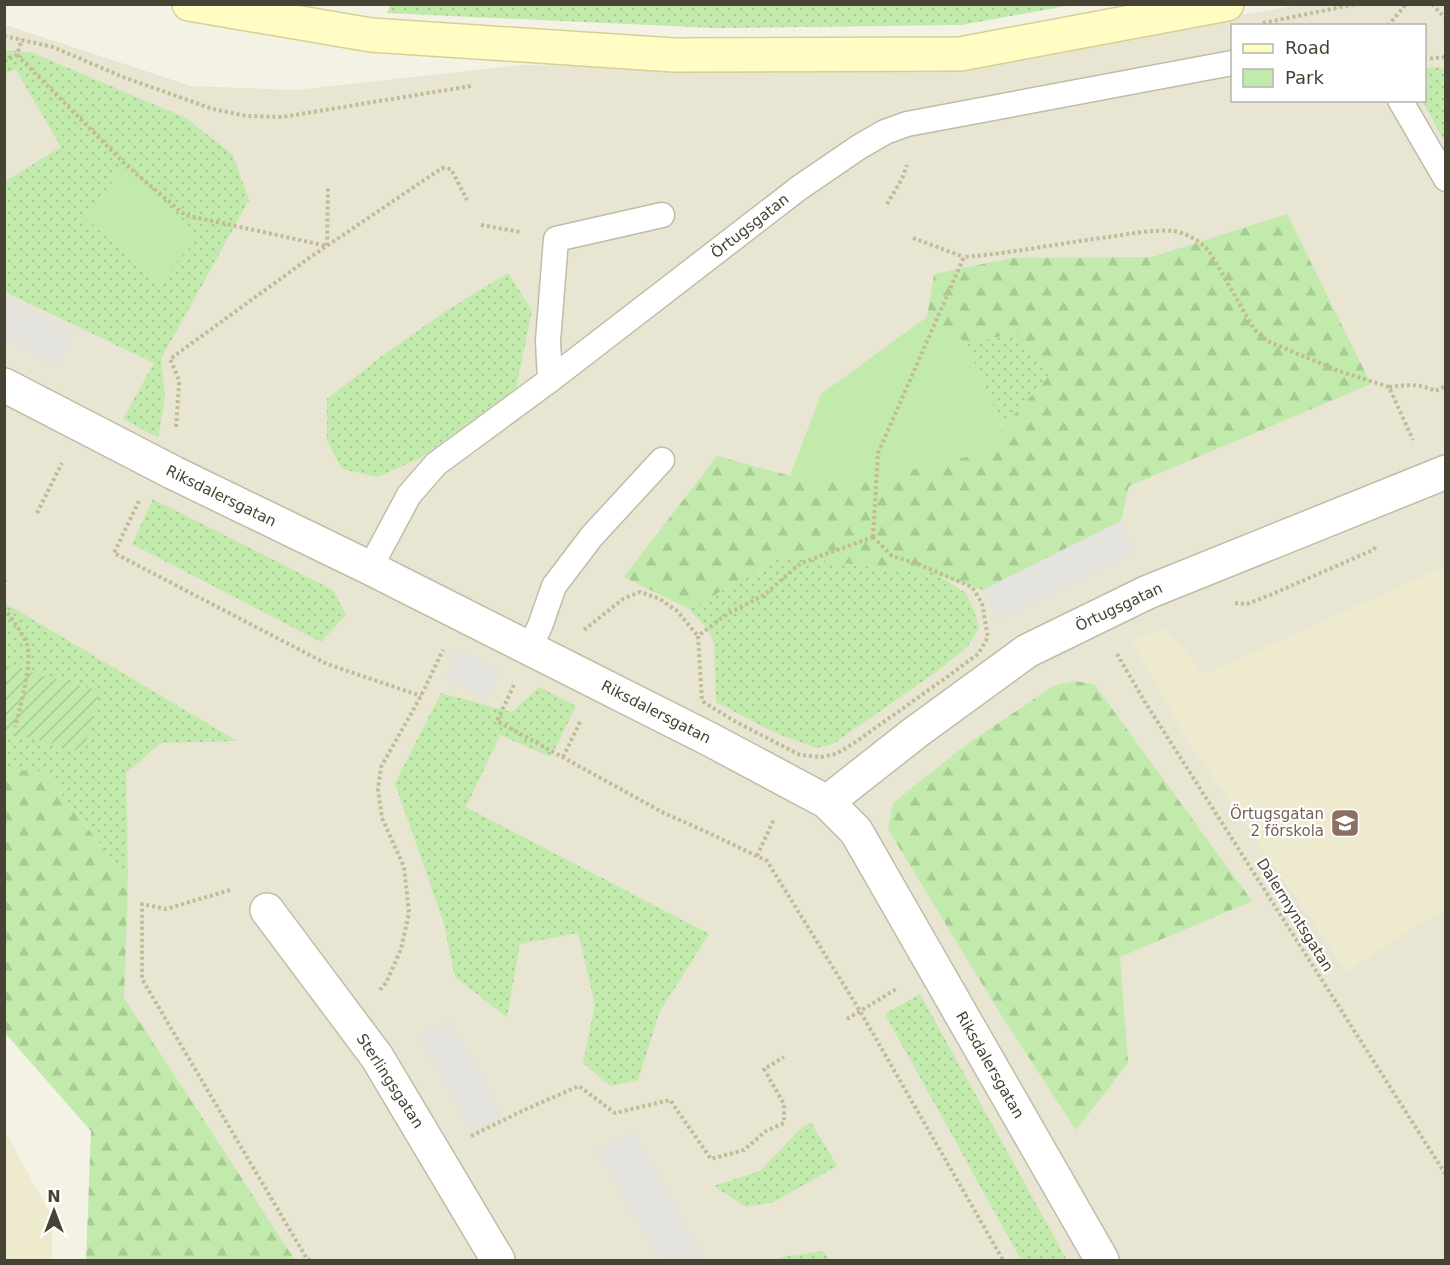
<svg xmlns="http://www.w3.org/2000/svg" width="1450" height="1265" font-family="'DejaVu Sans',sans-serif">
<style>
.residential{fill:#e8e5d3;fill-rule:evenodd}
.education{fill:#edeace}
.grass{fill:url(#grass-dots)}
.forest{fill:url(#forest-firs)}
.park{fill:#c2eaac}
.garden{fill:url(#garden-furrows)}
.parking{fill:#e4e3de}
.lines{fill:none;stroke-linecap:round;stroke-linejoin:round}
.lane-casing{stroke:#bfbca7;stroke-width:27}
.street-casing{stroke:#bfbca7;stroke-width:36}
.secondary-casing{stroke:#d6d192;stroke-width:36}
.path{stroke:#c2bb98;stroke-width:4;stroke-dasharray:3 3;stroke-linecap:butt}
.lane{stroke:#fff;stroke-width:24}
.street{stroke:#fff;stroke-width:33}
.secondary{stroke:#fffcc4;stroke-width:33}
.labels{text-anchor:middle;stroke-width:4.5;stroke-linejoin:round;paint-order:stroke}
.street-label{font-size:15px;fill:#464334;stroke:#fff}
.education-label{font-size:15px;fill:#785e54;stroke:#fff;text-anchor:end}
</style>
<defs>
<pattern id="grass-dots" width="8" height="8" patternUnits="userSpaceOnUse" patternTransform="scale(1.5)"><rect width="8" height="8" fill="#c2eaac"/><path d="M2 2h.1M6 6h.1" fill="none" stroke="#a8ca95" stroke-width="1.8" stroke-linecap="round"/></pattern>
<pattern id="forest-firs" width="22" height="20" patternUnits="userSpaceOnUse" patternTransform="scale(1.5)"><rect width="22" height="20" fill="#c2eaac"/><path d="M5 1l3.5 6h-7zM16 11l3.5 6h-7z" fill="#a8ca95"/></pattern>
<pattern id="garden-furrows" width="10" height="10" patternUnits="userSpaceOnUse" patternTransform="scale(1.5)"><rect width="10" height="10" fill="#c2eaac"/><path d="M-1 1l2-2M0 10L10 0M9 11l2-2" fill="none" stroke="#a8ca95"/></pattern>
</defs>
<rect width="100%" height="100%" fill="#f3f2e5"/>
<path class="residential" d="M 1298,5 L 1445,5 L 1445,567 L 1204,675 L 1164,628 L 1133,641 L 1187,739 L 1346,970 L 1445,908 L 1445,1260 L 295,1260 L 123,998 L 128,880 L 45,772 L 5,770 L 5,26 L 9,26 L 191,86 L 295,90 L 521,65 L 936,69 ZM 1232,26 L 1424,26 L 1424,100 L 1232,100 Z"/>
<path class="education" d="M 1445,567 L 1445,908 L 1347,971 L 1187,739 L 1133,641 L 1164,628 L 1204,675 Z
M 4,1129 L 52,1217 L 52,1260 L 5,1260 Z"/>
<path class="grass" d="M 440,4 L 1072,4 L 1072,5 L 962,25 L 715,28 L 387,13 L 390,6 Z
M 5,50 L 33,53 L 186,118 L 233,155 L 249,200 L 161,359 L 165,398 L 158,438 L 123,419 L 154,363 L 5,292 L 4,182 L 61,147 L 16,70 L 5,73 Z
M 1445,67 L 1446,67 L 1445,143 L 1423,101 L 1424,100 L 1425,68 Z
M 508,273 L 532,311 L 516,388 L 422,457 L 378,477 L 342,469 L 327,440 L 327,399 L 382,356 L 449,309 Z
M 1018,333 L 1050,376 L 1003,428 L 966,343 Z
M 153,499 L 333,590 L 346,615 L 321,642 L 132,544 Z
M 786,555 L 939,576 L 966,593 L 974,611 L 979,628 L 968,646 L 939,670 L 833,744 L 816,748 L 773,732 L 716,702 L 714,643 L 708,630 L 689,609 Z
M 5,603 L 237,741 L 161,743 L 126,773 L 128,881 L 45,772 L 5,770 Z
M 539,687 L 576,706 L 551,757 L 500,735 L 466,807 L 709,934 L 660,1011 L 638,1080 L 610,1086 L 583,1063 L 595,1004 L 578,933 L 520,944 L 507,1017 L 455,977 L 444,924 L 395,783 L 441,693 L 512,712 Z
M 920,994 L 1067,1260 L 1021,1260 L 885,1014 Z
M 811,1122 L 837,1166 L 774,1202 L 746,1207 L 714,1186 L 760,1171 L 799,1130 Z
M 823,1251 L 830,1260 L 775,1260 L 782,1257 Z"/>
<path class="forest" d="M 1287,214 L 1371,384 L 1129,486 L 1121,521 L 983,590 L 939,576 L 786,555 L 689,609 L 624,577 L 717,456 L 790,476 L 883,476 L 979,454 L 1049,376 L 1018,333 L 966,343 L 927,317 L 934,274 L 1012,258 L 1152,257 Z
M 1074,681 L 1094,684 L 1252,901 L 1120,957 L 1128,1063 L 1076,1130 L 998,1010 L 888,829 L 893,803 L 962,748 L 1053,686 Z
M 4,770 L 44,771 L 128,881 L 124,998 L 295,1260 L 86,1260 L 91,1131 L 5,1033 Z"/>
<path class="park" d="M 122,169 L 196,241 L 158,282 L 85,218 Z
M 927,317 L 966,343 L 1003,428 L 979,454 L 884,476 L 790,476 L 821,394 Z"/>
<path class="garden" d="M 5,665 L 100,691 L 83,752 L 5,731 Z"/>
<path class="parking" d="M 5,295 L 74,331 L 56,366 L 5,340 Z
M 1121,521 L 1136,552 L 998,620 L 983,590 Z
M 458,648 L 501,669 L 487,698 L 444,677 Z
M 450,1020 L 504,1116 L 472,1133 L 419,1037 Z
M 633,1131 L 706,1260 L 659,1260 L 597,1151 Z"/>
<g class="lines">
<g class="lane-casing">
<path id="lane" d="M 1400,100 L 1446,179
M 550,380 L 548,341 L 556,239 L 662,215
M 370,568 L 409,495 L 436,464 L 550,380 L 799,188 L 859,147 L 885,132 L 907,124 L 1232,63
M 529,649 L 540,626 L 554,586 L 592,536 L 662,460"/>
</g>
<g class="street-casing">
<path id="street" d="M 4,385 L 174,473 L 370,568 L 711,740 L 827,802 L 856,831 L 1102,1260
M 827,802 L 916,732 L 1027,651 L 1148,592 L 1446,472
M 267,910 L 377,1057 L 498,1260"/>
</g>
<g class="secondary-casing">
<path id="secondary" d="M 189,4 L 371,35 L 674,55 L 960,54 L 1227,4"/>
</g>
<path class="path" d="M 1432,4 L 1446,19
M 1263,23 L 1356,4
M 1388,26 L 1406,4
M 4,36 L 53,47 L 123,77 L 213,109 L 246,116 L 282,117 L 471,86
M 17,55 L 126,165 L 185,215 L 327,246 L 328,188
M 1424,59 L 1446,57
M 4,61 L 17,55 L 22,39
M 887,204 L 902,179 L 907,165
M 481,225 L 520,232
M 913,238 L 964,257
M 1389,387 C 1406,385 1420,383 1435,391 L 1446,386
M 176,427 L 179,384 L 179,380 L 170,359 L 312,256 L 442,168 L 451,169 L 467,200
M 139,501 L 114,553 L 327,664 L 421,696
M 37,513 L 62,463
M 873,537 L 878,453 L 964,257 C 1013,253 1061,243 1109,237 C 1128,234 1155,229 1173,231 C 1187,233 1200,241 1209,251 L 1254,329 L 1267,341 L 1339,371 L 1389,387 L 1413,440
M 873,537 L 892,556 L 918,564 L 972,587 L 982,603 L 988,637 L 978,654 L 947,677 L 854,743 L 836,754 L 821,757 L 800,755 L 736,722 L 702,701 L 698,636 L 727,614 L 764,595 L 801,563 Z
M 4,582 L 7,577
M 1235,603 L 1247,604 L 1270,595 L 1373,550 L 1377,546
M 4,608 C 12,620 22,631 27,644 C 33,661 20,708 15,727
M 584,630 L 623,599 L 640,592 L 660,599 L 677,611 L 698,636
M 1117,654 L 1145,702 L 1446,1175
M 514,685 L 497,721 L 664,813 L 709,833 L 767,861 L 860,1011 L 1003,1260
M 563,757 L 581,720
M 757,856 L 774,819
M 230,890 L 166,909 L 142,904 L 142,979 L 307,1259 L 310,1260
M 380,990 L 386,983 L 401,949 L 409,913 L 404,867 L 382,818 L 378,789 L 381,767 L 421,696 L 443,650
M 847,1019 L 898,988
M 471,1136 L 522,1111 L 579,1086 L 615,1113 L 670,1100 L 711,1159 L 744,1150 L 766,1131 L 784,1123 L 784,1104 L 764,1069 L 784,1057"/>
<use href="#lane" class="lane"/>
<use href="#street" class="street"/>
<use href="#secondary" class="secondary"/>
</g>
<defs>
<g id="school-square" transform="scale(1.5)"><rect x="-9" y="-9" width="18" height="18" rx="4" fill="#8d6e63" stroke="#fff"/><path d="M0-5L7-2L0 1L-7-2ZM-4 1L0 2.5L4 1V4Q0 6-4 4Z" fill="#fff"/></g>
</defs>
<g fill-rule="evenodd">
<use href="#school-square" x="1345" y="823"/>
</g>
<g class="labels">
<g class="street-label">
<text transform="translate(750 226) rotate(-38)" y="5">Örtugsgatan</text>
<text transform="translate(221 496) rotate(26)" y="5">Riksdalersgatan</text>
<text transform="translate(1119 607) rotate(-25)" y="5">Örtugsgatan</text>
<text transform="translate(656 712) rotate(27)" y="5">Riksdalersgatan</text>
<text transform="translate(1295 915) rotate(58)" y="5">Dalermyntsgatan</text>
<text transform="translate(990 1065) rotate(60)" y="5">Riksdalersgatan</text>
<text transform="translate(390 1081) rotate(57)" y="5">Sterlingsgatan</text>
</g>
<g class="education-label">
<text x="1324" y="819">Örtugsgatan<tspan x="1324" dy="17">2 förskola</tspan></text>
</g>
</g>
<rect width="1450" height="1265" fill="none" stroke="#464334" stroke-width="12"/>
<rect x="1231" y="24" width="195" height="78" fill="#ffffff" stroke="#b5b4ae" stroke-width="1.5"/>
<rect x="1243" y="44" width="30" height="9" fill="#fffcc4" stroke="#b5b4ae" stroke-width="1.5"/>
<text x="1285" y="54" font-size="18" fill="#464334">Road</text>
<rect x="1243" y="69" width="30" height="18" fill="#c2eaac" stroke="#b5b4ae" stroke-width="1.5"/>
<text x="1285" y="84" font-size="18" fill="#464334">Park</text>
<g transform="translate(54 1211)" stroke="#ffffff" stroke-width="4.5" paint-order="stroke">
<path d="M0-4.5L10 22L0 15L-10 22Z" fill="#464334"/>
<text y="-9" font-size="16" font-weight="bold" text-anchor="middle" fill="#464334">N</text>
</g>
</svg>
